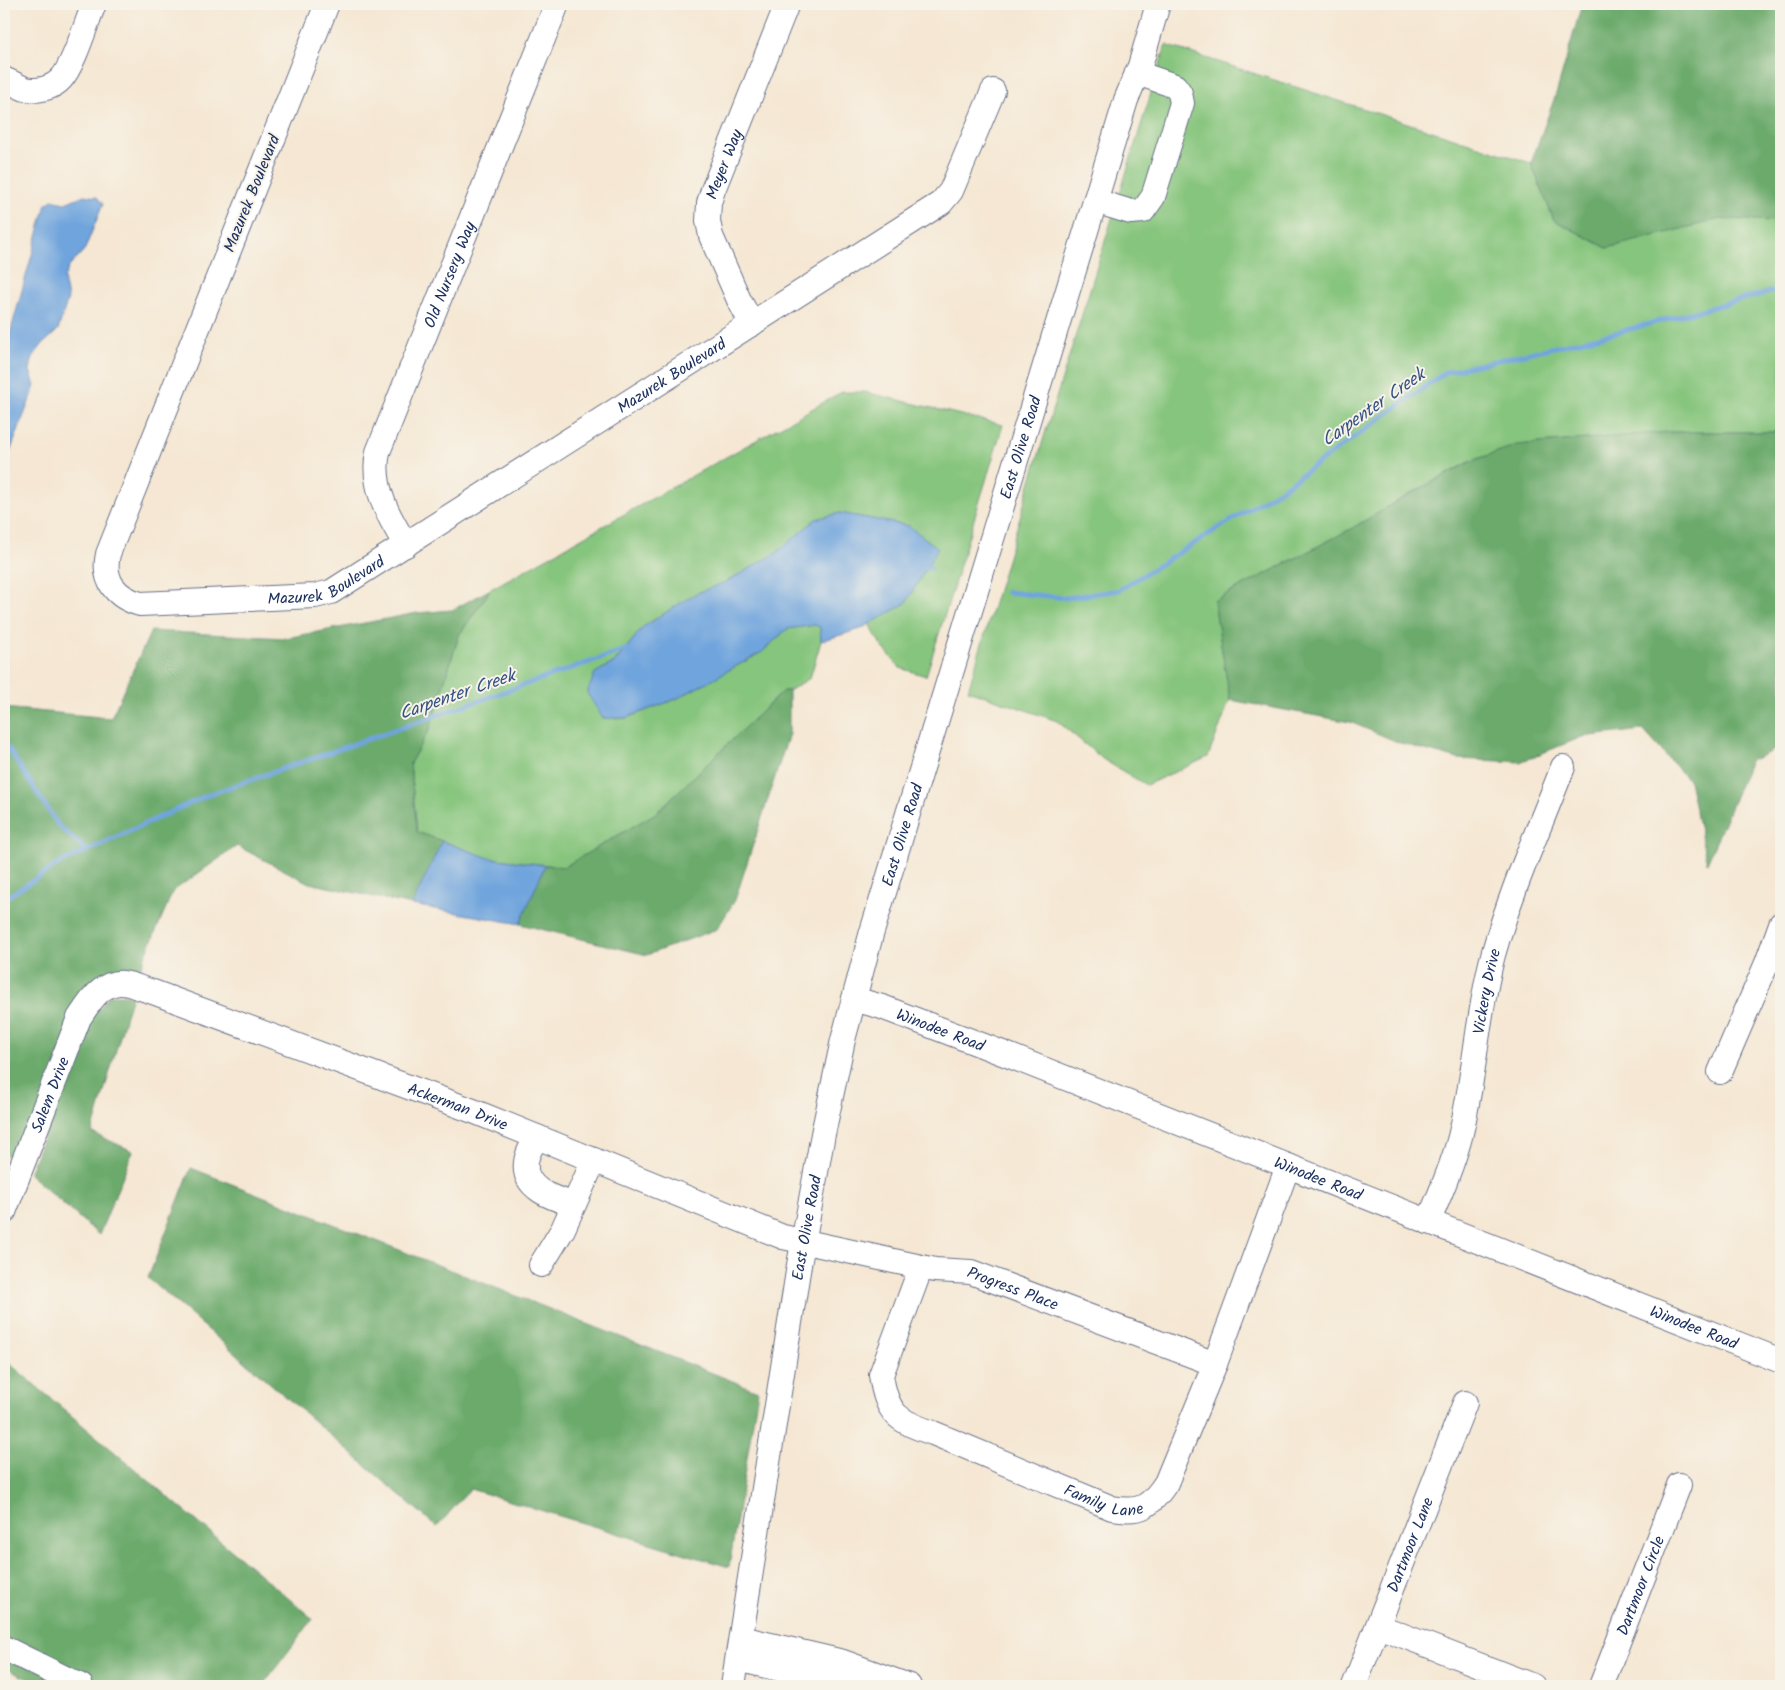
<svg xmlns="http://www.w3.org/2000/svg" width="1785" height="1690" font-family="Kalam,sans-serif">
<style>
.green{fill:#86c57d;stroke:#507a6e}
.forest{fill:#6caa6c;stroke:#446c65}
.water{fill:#70a4dd;stroke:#466a9e}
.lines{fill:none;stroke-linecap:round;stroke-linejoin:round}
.stream{stroke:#70a4dd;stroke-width:5}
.minor-casing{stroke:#676f87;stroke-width:26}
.minor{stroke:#fff;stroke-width:24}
.labels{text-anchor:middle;stroke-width:4;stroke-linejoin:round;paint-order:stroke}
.street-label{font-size:16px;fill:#1b2f5e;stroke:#f7f3e8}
.water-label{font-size:18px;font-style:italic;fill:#355284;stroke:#f7f3e8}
</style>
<rect width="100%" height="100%" fill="#f7f3e8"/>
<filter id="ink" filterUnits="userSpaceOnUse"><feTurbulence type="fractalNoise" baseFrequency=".02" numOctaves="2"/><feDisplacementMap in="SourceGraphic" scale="10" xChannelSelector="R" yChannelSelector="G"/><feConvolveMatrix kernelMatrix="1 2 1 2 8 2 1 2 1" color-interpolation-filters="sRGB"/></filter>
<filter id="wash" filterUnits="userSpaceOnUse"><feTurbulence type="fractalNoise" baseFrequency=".0096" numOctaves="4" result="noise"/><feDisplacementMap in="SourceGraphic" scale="20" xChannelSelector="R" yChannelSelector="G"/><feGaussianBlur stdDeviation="1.12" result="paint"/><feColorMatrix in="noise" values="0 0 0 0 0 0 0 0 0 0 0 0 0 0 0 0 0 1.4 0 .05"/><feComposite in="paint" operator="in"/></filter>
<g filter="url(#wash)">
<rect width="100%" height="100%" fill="#f5e7d3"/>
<path class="green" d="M 1166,45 L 1531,163 L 1554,220 L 1607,248 L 1720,219 L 1781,221 L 1781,432 L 1668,432 L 1517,445 L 1472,461 L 1413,492 L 1349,530 L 1214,601 L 1230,700 L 1208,757 L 1146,785 L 1104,760 L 1057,721 L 968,690 L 1044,437 Z
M 842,392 L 865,392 L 1003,425 L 926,676 L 900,668 L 881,645 L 869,624 L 906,603 L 909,526 L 840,513 L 816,519 L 777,553 L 726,582 L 695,594 L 643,627 L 615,662 L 595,673 L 588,693 L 603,718 L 626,718 L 676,699 L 762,652 L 787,629 L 815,625 L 820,627 L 821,641 L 810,678 L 789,691 L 783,691 L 656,813 L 564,867 L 489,858 L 417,832 L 410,763 L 430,728 L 459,635 L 487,595 L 489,590 Z"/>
<path class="forest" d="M 1582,4 L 1781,4 L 1781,221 L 1720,219 L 1607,248 L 1554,220 L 1531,163 L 1557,91 Z
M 1668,432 L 1781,432 L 1781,747 L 1750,761 L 1707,863 L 1689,781 L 1643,730 L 1582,737 L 1520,762 L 1458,759 L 1400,743 L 1350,722 L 1230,700 L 1214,601 L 1349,530 L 1414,492 L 1472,461 L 1517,445 Z
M 489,590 L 487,595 L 459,635 L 430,728 L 410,763 L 417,832 L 442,841 L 412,905 L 309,883 L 237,846 L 173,891 L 136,978 L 112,976 L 13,1161 L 4,1153 L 4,708 L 111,718 L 151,631 L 286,638 L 417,613 L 452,610 Z
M 783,691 L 789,691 L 789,734 L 735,900 L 717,929 L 647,955 L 520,924 L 545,865 L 564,867 L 656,813 Z
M 110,995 L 132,995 L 92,1133 L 133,1151 L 99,1235 L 29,1174 L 88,1022 Z
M 191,1168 L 758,1391 L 729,1567 L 470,1489 L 437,1527 L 148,1278 Z
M 4,1359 L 313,1619 L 262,1686 L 44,1686 L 4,1668 Z"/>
<path class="water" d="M 84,195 L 97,197 L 103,204 L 85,249 L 69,267 L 64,278 L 68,298 L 58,330 L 42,345 L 33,357 L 30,370 L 35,386 L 4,468 L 4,355 L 46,204 L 52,200 L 65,203 Z
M 840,513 L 909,526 L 938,548 L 906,603 L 861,629 L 821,641 L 820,627 L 815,625 L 787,629 L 762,652 L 676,699 L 626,718 L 603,718 L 587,693 L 595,673 L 615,662 L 643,627 L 695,594 L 726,582 L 776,553 L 816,519 Z
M 442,841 L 489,858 L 545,865 L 520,924 L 412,905 Z"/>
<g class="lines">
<path class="stream" d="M 920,567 L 931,568
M 1007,592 L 1066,598 L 1119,590 L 1283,488 L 1446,372 L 1619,332 L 1781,289
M 4,742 L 58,825 L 87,851
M 4,899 L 60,863 L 210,794 L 630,648"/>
</g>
</g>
<g filter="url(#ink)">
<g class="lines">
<g class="minor-casing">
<g id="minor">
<path id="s1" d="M 327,4 L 108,554 C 102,581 116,597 140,604 L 315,596 L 331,592 L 941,203 L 951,191 L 993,91"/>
<path d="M 4,79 C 11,82 18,86 25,89 C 37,92 53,88 61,79 C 73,67 87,21 94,4"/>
<path d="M 1095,201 L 1131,212 L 1143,211 L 1153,197 L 1182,103 L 1180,93 L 1175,86 L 1137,73"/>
<path id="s2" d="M 752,324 L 739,300 L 711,236 L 708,221 L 709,203 L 713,190 L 787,4"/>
<path id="s3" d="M 406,545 C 388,516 371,486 378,452 L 557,4"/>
<path id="s4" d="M 854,999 L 882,1007 L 1005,1054 L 1781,1361"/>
<path d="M 1720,1072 L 1767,963 L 1781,924"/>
<path d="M 537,1137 C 533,1144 527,1152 526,1162 C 522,1189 554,1199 574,1204"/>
<path id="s5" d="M 4,1212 L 79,1018 C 89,1003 102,981 123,983 C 133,984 144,990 153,992 L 473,1111 L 783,1237 L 935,1270 L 971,1272 L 1215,1364"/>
<path id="s6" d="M 1428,1222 C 1440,1195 1452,1167 1460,1137 C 1475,1077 1477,1015 1493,955 C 1511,890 1539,829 1563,767"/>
<path d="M 541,1265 L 563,1229 L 594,1160"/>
<path id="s7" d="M 921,1267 L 881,1375 C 887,1414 897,1421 933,1433 L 1112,1508 C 1141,1513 1150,1507 1166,1483 L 1215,1364 L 1288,1166"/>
<path d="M 1378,1626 L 1533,1686"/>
<path d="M 741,1638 L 843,1662 L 909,1686"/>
<path d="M 4,1648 L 81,1686"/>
<path d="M 738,1659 L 849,1686"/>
<path id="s8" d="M 733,1686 L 799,1265 L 823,1134 L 843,1040 L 871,935 L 1126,100 L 1140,66 L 1158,4"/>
<path id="s9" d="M 1354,1686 L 1465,1403"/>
<path id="s10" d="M 1601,1686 L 1679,1485"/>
</g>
</g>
<use href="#minor" class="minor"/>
</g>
</g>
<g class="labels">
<g class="street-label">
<text dy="6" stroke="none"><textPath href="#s2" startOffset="172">Meyer Way</textPath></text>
<text transform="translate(251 193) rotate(-68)" y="6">Mazurek Boulevard</text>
<text dy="6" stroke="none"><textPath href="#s3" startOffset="291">Old Nursery Way</textPath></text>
<text dy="6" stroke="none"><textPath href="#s1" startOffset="1254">Mazurek Boulevard</textPath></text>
<text dy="6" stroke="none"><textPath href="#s8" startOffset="1274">East Olive Road</textPath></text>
<text dy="6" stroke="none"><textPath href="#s1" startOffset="849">Mazurek Boulevard</textPath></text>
<text dy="6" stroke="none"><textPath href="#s8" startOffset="869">East Olive Road</textPath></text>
<text dy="6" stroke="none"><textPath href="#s6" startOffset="239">Vickery Drive</textPath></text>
<text dy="6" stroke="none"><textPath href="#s4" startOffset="92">Winodee Road</textPath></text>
<text dy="6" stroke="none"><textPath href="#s5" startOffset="126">Salem Drive</textPath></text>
<text dy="6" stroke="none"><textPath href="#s5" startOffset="624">Ackerman Drive</textPath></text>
<text dy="6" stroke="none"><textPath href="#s4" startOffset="498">Winodee Road</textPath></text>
<text dy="6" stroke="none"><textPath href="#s8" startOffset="464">East Olive Road</textPath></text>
<text dy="6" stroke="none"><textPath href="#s5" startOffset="1211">Progress Place</textPath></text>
<text dy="6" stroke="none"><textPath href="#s4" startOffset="902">Winodee Road</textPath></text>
<text dy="6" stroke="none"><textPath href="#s7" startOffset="384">Family Lane</textPath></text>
<text dy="6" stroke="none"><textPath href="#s9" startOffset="152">Dartmoor Lane</textPath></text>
<text dy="6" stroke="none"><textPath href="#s10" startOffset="108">Dartmoor Circle</textPath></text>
</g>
<g class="water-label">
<text transform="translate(1373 407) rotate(-35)" y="6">Carpenter Creek</text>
<text transform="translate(457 694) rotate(-19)" y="6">Carpenter Creek</text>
</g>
</g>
<rect width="1785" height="1690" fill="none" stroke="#f7f3e8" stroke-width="20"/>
</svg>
